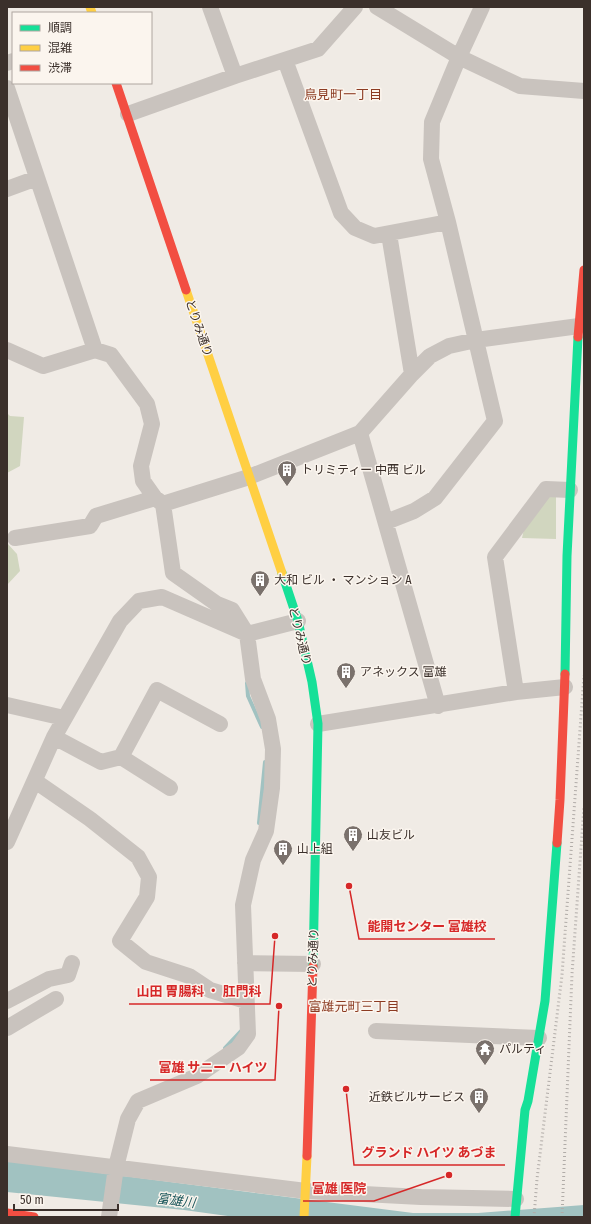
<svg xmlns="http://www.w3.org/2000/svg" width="591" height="1224" font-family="'Fira Sans Condensed','Noto Sans JP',sans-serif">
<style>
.green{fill:#d1d6bf}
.water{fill:#a1c2c1}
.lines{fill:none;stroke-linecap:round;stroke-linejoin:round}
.stream{stroke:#a1c2c1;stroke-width:4}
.street{stroke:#c9c3be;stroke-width:16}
.fast{stroke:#16e098;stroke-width:9}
.slow{stroke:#ffcf43;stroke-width:9}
.jam{stroke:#f24e42;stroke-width:9}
.rail{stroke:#b1aca8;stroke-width:3;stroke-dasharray:1 3;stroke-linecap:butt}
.labels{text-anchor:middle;stroke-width:3;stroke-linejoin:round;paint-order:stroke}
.street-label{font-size:12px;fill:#3b302b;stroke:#fbf5ee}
.poi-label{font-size:12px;fill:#3b302b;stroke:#fbf5ee;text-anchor:start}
.neighbourhood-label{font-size:13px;fill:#8c3b22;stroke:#fbf5ee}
.water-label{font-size:13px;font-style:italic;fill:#1f5a5e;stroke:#fbf5ee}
.leader{fill:none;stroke:#d62828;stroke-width:1.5}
.callout-dot{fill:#d62828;stroke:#fbf5ee;stroke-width:1.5}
.callout-label{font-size:13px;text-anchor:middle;font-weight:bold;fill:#d62828;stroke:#fbf5ee;stroke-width:3;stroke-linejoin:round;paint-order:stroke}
</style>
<rect width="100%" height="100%" fill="#f0ebe5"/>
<path class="green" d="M 7,413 L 10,416 L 24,417 L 20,466 L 7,473 Z
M 549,495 L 556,496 L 556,539 L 522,538 L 524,529 Z
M 7,543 L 17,554 L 20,571 L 7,585 Z"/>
<path class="water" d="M 7,1161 L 413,1213 L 478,1213 L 584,1205 L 584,1217 L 235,1217 L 184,1210 L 7,1192 Z"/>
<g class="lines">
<path class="stream" d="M 247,683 L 248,696 L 262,727
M 259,823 L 265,762
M 225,1048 L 241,1031"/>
<path class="street" d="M 210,7 L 235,76
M 377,7 L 459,57 L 520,86 L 584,91
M 285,60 L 341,213 L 355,228 L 374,236 L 448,222
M 7,63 L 13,61
M 7,88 L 95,350 L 43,366 L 7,350
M 128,114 L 235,76 L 318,49 L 355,7
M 7,189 L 37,178
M 389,234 L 412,374
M 95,350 L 111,355 L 147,404 L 152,424 L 141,466 L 143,481 L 155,498
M 360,433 L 438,706
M 386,522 L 414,511 L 435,498 L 495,421 L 448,222 L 431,159 L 432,122 L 459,57 L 482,7
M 15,538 L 90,526 L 96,516 L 155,498 L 163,504 L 249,477 L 360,433 L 412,374 L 430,356 L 449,346 L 476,340 L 579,326
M 516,692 L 495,557 L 546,489 L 570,490
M 7,705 L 64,718
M 318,724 L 516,692 L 565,687
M 54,737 L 101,762 L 121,757 L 157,690 L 220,724
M 121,757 L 170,788
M 35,781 L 90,819 L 138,857 L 149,877 L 147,897 L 120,941 L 146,962 L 189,976 L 210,990 L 246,1001
M 7,842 L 54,737 L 120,621 L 139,601 L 162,597 L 247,634 L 298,621
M 245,963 L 313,964
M 7,1001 L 49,979 L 68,975 L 72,963
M 7,1028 L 56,999
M 376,1031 L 539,1038
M 7,1154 L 306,1191 L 421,1197 L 516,1199
M 109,1217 L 116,1167 L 128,1119 L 138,1101 L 197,1076 L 238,1048 L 248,1034 L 243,905 L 253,860 L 266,831 L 272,788 L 273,749 L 268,719 L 253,679 L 247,634 L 232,610 L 217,604 L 173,573 L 163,504"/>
<path class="fast" d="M 282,573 L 298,621 L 312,682 L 318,724 L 313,966
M 565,674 L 567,556 L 578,337
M 515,1217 L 525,1110 L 528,1101 L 545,1001 L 557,843"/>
<path class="slow" d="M 90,7 L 92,13
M 186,290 L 282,573
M 304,1217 L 307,1156"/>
<path class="jam" d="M 116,83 L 186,290
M 578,337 L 584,270
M 557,843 L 560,800 L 565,674
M 307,1156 L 313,966
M 7,1213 L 34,1217"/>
<path class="rail" d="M 534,1217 L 537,1179 L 562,975 L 584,675
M 562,1217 L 572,974 L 584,806"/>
</g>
<defs>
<g id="building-pin" transform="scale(1)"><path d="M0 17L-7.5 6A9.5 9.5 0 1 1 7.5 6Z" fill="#7a716c" stroke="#fbf5ee"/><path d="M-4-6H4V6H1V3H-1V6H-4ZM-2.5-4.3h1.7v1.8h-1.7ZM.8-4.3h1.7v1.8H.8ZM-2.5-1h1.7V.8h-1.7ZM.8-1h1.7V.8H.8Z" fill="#fff"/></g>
<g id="temple-pin" transform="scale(1)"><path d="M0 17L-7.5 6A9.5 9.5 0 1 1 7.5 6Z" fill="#7a716c" stroke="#fbf5ee"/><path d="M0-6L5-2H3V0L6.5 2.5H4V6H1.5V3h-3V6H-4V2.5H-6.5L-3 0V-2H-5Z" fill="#fff"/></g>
</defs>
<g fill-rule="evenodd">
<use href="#building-pin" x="287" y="470"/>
<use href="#building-pin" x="260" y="580"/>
<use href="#building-pin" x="346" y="672"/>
<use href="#building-pin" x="353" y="835"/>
<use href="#building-pin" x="283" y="849"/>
<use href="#temple-pin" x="485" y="1049"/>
<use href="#building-pin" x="479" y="1097"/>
</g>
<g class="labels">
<g class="street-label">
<text transform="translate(199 328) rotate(71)" y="4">とりみ通り</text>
<text transform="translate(300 636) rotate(76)" y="4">とりみ通り</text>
<text transform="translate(313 958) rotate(-88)" y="4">とりみ通り</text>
</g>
<g class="poi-label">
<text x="301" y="474">トリミティー 中西 ビル</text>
<text x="274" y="584">大和 ビル ・ マンション A</text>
<text x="360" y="676">アネックス 富雄</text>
<text x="367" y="839">山友ビル</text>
<text x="297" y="853">山上組</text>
<text x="499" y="1053">パルティ</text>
<text x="465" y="1101" text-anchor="end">近鉄ビルサービス</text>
</g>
<g class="neighbourhood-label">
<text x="343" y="99">鳥見町一丁目</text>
<text x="354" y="1011">富雄元町三丁目</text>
</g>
<g class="water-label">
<text transform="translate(176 1200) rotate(7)" y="5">富雄川</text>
</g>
</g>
<path class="leader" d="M349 886L359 939H495M275 936L270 1004H129M279 1006L275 1080H150M346 1089L354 1165H505M449 1175L374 1201H303"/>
<g class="callout-dot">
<circle cx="349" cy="886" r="4"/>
<circle cx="275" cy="936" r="4"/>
<circle cx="279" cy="1006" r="4"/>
<circle cx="346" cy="1089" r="4"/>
<circle cx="449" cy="1175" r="4"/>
</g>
<g class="callout-label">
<text x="427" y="931">能開センター 富雄校</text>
<text x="199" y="996">山田 胃腸科 ・ 肛門科</text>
<text x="213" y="1072">富雄 サニー ハイツ</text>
<text x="429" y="1157">グランド ハイツ あづま</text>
<text x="339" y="1193">富雄 医院</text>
</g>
<rect width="591" height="1224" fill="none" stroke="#3b302b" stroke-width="16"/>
<rect x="12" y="12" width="140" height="72" fill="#fbf5ee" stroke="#aea6a0"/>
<rect x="20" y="25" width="20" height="6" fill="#16e098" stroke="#aea6a0"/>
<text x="48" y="32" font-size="12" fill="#3b302b">順調</text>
<rect x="20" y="45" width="20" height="6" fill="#ffcf43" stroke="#aea6a0"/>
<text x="48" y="52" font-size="12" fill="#3b302b">混雑</text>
<rect x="20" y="65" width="20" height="6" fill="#f24e42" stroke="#aea6a0"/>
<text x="48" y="72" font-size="12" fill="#3b302b">渋滞</text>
<path d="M14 1204v6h104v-6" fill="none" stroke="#3b302b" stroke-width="2"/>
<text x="20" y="1204" font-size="12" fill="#3b302b" stroke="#fbf5ee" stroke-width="3" paint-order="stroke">50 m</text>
</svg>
